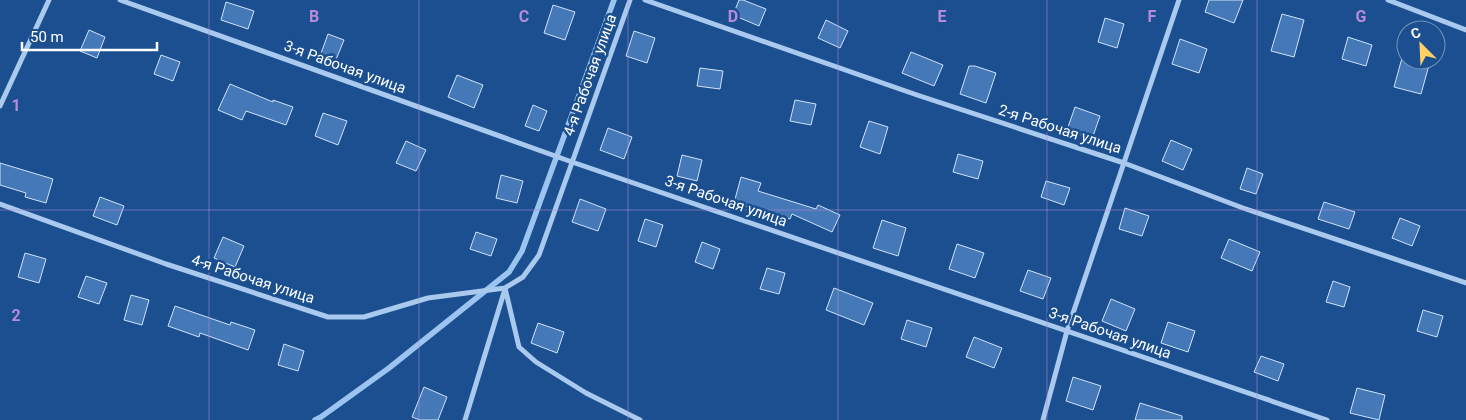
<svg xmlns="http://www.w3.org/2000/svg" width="1466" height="420" font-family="Roboto,sans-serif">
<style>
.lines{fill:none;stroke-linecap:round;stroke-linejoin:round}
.stream{stroke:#9cc4f0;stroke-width:5.5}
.building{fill:#4478b7;stroke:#cfe3fa}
.minor{stroke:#a9c9ee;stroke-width:5}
.grid{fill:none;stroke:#b68bdc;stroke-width:1;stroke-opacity:0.55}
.labels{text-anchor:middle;stroke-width:5;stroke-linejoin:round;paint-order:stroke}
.street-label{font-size:15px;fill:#fff;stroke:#1b4f8f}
.grid-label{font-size:16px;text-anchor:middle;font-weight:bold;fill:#b68bdc;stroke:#1b4f8f;stroke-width:5;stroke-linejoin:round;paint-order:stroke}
</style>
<rect width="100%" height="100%" fill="#1b4f8f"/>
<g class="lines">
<path class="stream" d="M 315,420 L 321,417 L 389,368 L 509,272 L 522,251 L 614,0"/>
</g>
<path class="building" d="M 739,0 L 743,0 L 766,9 L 759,26 L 733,15 Z
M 1209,0 L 1243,0 L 1234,23 L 1205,12 Z
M 226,2 L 254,11 L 248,29 L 221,20 Z
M 553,5 L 575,12 L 565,40 L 544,33 Z
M 1282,14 L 1304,20 L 1294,57 L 1271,51 Z
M 1105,18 L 1124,24 L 1117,48 L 1098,42 Z
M 826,20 L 848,31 L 840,48 L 818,38 Z
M 89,30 L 105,37 L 97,58 L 80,51 Z
M 634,31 L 655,38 L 647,63 L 626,56 Z
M 328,34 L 344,40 L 335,62 L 320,56 Z
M 1348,37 L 1372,45 L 1366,66 L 1342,59 Z
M 1180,39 L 1207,49 L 1199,73 L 1172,64 Z
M 911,52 L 943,65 L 934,86 L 902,73 Z
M 161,55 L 180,62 L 173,81 L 154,74 Z
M 1402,58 L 1406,59 L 1406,60 L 1429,65 L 1421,94 L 1394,87 Z
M 969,66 L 975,66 L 996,73 L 986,103 L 960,94 Z
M 700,68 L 723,71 L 720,89 L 697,86 Z
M 457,75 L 483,85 L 474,108 L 448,97 Z
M 230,84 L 273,102 L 273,100 L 293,107 L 286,125 L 246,111 L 242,120 L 218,110 Z
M 795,100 L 816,104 L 811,125 L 790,121 Z
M 533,105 L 547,111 L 539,131 L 525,126 Z
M 1075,107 L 1100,116 L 1092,139 L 1067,130 Z
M 323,113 L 347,121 L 338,145 L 315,136 Z
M 869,121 L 888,127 L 880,154 L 860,147 Z
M 608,128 L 632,137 L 624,159 L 600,150 Z
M 1171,140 L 1192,149 L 1183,170 L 1162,161 Z
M 406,141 L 426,150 L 416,171 L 396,163 Z
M 958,154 L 983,161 L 978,179 L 953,172 Z
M 682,155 L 702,160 L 697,181 L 677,176 Z
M 0,163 L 53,179 L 46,203 L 25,197 L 26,193 L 0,185 Z
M 1247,168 L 1263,174 L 1256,194 L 1240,189 Z
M 501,175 L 523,181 L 517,203 L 496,198 Z
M 741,177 L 761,183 L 758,191 L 816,209 L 818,205 L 840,215 L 832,232 L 792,214 L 790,219 L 734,203 Z
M 1046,181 L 1070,188 L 1064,205 L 1041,197 Z
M 100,197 L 124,206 L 117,225 L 93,216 Z
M 580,199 L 606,209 L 598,231 L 572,222 Z
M 1324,202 L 1355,212 L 1349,229 L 1318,219 Z
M 1125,208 L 1149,216 L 1142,236 L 1119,229 Z
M 1400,218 L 1420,226 L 1412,246 L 1392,238 Z
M 645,219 L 663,225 L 656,247 L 638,241 Z
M 882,220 L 906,228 L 898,256 L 873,248 Z
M 476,232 L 497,239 L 491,256 L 470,249 Z
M 223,237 L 244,246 L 235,267 L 214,258 Z
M 1229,239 L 1260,252 L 1252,271 L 1221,258 Z
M 702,242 L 720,249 L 713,269 L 695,262 Z
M 957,244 L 984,253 L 975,278 L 949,269 Z
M 25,253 L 46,259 L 39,283 L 18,277 Z
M 767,268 L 785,273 L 779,294 L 760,289 Z
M 1028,270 L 1051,278 L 1043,299 L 1020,291 Z
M 86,276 L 107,283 L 99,304 L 78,297 Z
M 1333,281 L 1350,287 L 1344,307 L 1326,302 Z
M 834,288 L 873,303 L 864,325 L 826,310 Z
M 131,295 L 149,300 L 142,325 L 124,320 Z
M 1111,299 L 1135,309 L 1126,331 L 1102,321 Z
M 175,306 L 230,325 L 231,322 L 255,330 L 248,350 L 200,333 L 199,337 L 168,326 Z
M 1423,310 L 1443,316 L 1437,337 L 1417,331 Z
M 907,320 L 932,328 L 926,347 L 901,339 Z
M 1168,322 L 1195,331 L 1188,352 L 1161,343 Z
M 538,323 L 564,332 L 557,353 L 531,343 Z
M 974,337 L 1002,348 L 994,368 L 966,357 Z
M 284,344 L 304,351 L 298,371 L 278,365 Z
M 1261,356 L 1284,364 L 1278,381 L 1254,372 Z
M 1073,377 L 1101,386 L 1093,410 L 1066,401 Z
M 424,387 L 447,397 L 438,420 L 420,420 L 412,417 Z
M 1357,388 L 1385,395 L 1379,420 L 1350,413 Z
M 1140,403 L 1182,416 L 1182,420 L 1135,420 Z"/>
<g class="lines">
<path class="minor" d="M 120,0 L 572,162 L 1327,420
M 645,0 L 917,95 L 1124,163 L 1243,208 L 1466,283
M 1388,0 L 1466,30
M 0,106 L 49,0
M 0,204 L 166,264 L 328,317 L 364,317 L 428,298 L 505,288 L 523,277 L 539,255 L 630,0
M 505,288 L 519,347 L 536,362 L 586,393 L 640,420
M 465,420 L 505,289
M 1043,420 L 1067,331 L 1179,0"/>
</g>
<path class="grid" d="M 209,0 L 209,420M 419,0 L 419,420M 628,0 L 628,420M 838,0 L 838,420M 1047,0 L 1047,420M 1257,0 L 1257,420M 0,210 L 1466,210"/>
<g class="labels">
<g class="street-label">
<text transform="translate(345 67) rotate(20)" y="5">3-я Рабочая улица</text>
<text transform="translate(590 75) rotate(-70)" y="5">4-я Рабочая улица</text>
<text transform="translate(1060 129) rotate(18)" y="5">2-я Рабочая улица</text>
<text transform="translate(726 201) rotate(19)" y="5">3-я Рабочая улица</text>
<text transform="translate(253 279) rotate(18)" y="5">4-я Рабочая улица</text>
<text transform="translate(1110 333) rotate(19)" y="5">3-я Рабочая улица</text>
</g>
</g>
<g class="grid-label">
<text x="314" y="22">B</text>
<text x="524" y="22">C</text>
<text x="733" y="22">D</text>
<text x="942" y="22">E</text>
<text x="1152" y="22">F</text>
<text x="1361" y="22">G</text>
<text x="16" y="111">1</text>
<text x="16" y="321">2</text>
</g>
<g transform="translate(1421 45) rotate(336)"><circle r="24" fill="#1b4f8f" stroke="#7695bc"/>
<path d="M0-4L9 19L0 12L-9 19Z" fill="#ffd166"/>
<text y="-8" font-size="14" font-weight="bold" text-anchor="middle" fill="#ffffff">С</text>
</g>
<path d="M22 42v8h135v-8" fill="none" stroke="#ffffff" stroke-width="2.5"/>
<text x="30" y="42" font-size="15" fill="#ffffff" stroke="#1b4f8f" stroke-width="4" paint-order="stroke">50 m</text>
</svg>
